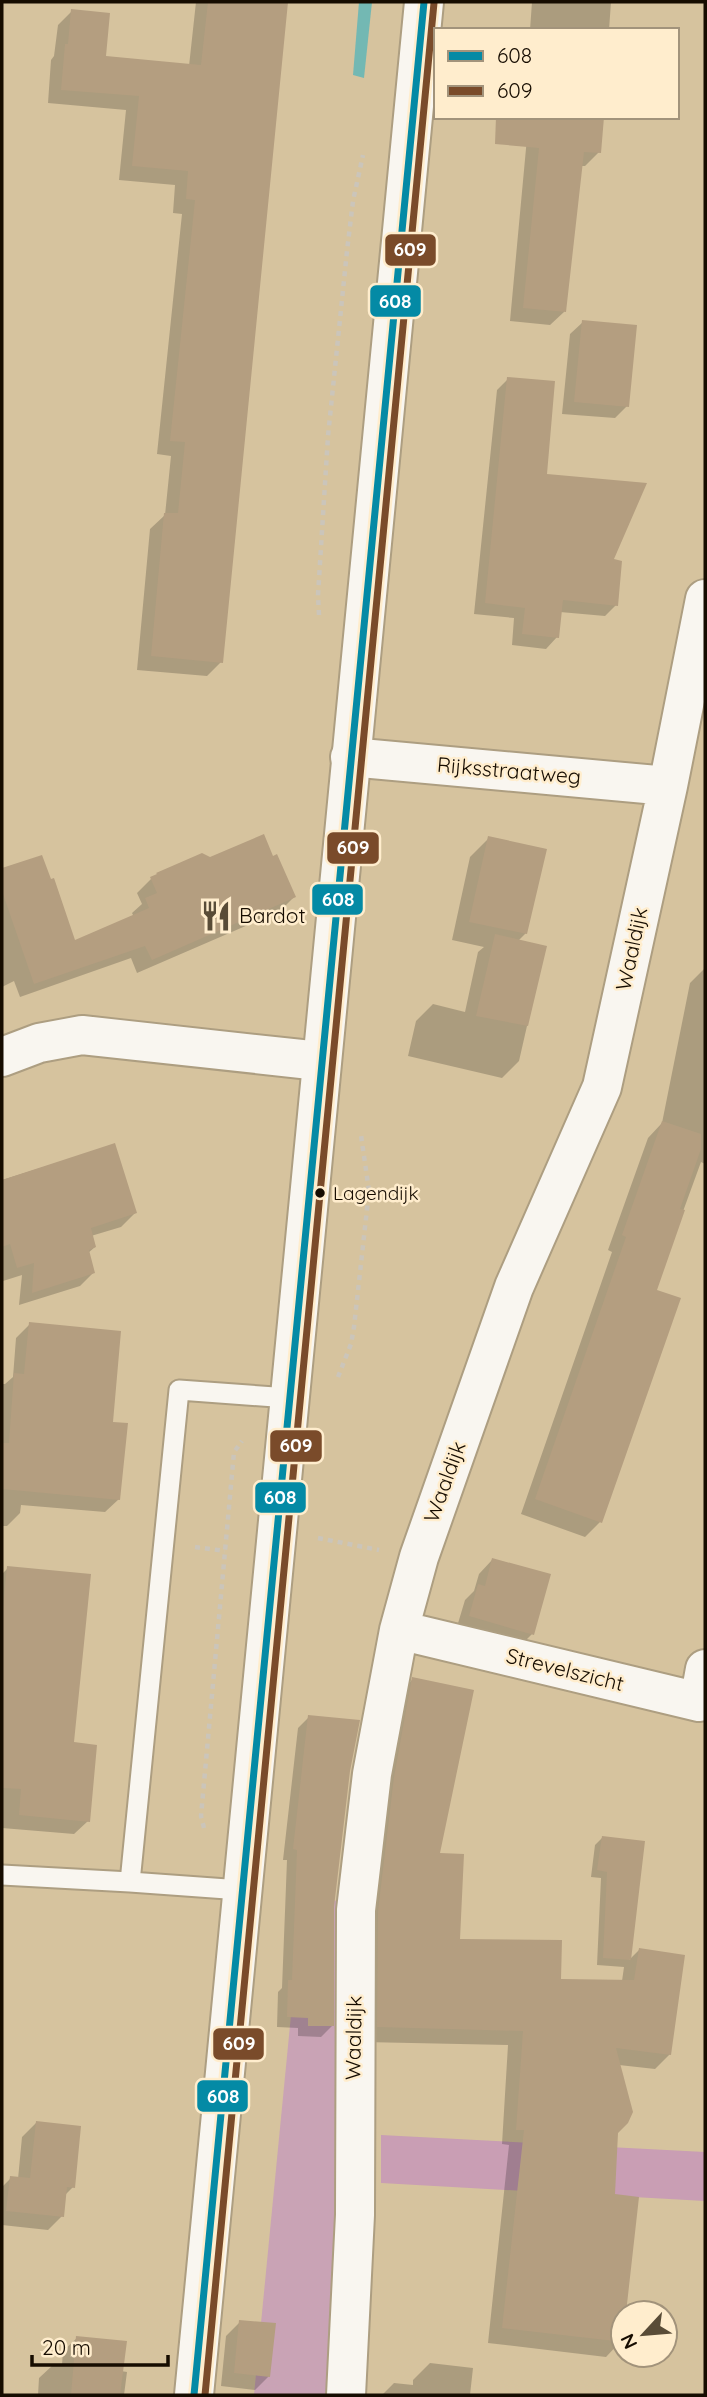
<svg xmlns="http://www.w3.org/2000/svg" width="707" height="2397" font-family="Quicksand,sans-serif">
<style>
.green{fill:#c9a3b5}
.forest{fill:#c99eb4}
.water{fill:#73b8b3}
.shadow{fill:#0003}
.building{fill:#b49e80}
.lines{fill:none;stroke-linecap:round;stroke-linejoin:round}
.lane-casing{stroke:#ad9e81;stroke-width:23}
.street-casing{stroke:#ad9e81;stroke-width:42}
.secondary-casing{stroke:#ad9e81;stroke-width:42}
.path{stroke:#cbc5ba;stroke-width:4.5;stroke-dasharray:5 5;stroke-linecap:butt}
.lane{stroke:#f9f6f0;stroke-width:19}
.street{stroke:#f9f6f0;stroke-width:38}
.secondary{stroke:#f9f6f0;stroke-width:38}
.bus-1-casing{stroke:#ffedcd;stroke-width:12}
.bus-2-casing{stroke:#ffedcd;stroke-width:12}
.bus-1{stroke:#048aa5;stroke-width:7}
.bus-2{stroke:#7a4b2a;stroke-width:7}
.bus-dot{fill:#160c00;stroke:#ffedcd;stroke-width:2.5}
.labels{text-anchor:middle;stroke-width:5;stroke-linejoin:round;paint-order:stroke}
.bus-label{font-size:19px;fill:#160c00;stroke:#ffedcd;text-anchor:start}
.street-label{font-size:21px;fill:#160c00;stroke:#ffedcd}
.poi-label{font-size:21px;fill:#160c00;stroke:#ffedcd;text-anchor:start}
.line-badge{stroke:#ffedcd;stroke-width:2.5}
.badge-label{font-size:19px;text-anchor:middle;font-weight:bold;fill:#fff}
</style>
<rect width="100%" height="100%" fill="#d6c39e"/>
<path class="green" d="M 303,1892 L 344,1903 L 331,2395 L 254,2395 Z"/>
<path class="forest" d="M 381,2135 L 705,2152 L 705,2201 L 381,2183 Z"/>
<path class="water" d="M 359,2 L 372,2 L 364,78 L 353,75 Z"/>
<path class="shadow" d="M 196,2 L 286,3 L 221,662 L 207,676 L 137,670 L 150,529 L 165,515 L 171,456 L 157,454 L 182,214 L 173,213 L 175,185 L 119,180 L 126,110 L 48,103 L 51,60 L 54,56 L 58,25 L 72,11 L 104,57 L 189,66 Z
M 532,2 L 611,2 L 609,30 L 530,30 Z
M 528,127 L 599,152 L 585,166 L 581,166 L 564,312 L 550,325 L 510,321 Z
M 583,322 L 627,406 L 615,418 L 562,414 L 570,334 Z
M 508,379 L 545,476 L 612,561 L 616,605 L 605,616 L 560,612 L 557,637 L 546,649 L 512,645 L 514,618 L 474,614 L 497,390 Z
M 489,838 L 526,933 L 518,941 L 545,947 L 519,1061 L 502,1078 L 408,1056 L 416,1021 L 433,1004 L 465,1012 L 478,952 L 484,947 L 452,940 L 470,857 Z
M 41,857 L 74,942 L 134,917 L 132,913 L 142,904 L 137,893 L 151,879 L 210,859 L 272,858 L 294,897 L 280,911 L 137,973 L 131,958 L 20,997 L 14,981 L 2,987 L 2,870 Z
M 705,968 L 705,1164 L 701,1162 L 654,1291 L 600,1522 L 585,1537 L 521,1514 L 612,1252 L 608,1250 L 648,1138 L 662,1123 L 690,983 Z
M 114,1145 L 135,1213 L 121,1227 L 91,1236 L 95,1247 L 88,1253 L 94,1272 L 80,1286 L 19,1305 L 22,1275 L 3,1281 L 2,1276 L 2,1180 Z
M 30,1324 L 111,1424 L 119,1499 L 105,1512 L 21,1505 L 20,1513 L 7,1526 L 2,1526 L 2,1384 L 5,1384 L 13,1377 L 16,1338 Z
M 492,1560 L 532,1634 L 518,1648 L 456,1630 L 465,1600 L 474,1591 L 479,1574 Z
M 8,1568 L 72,1744 L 88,1821 L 74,1834 L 2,1828 L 2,1574 Z
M 413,1679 L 438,1855 L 459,1940 L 559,1980 L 622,1981 L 624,1967 L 597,1965 L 601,1878 L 591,1877 L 595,1845 L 602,1838 L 643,1843 L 629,1960 L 639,1950 L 670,2054 L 655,2069 L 619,2065 L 614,2196 L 624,2313 L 621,2341 L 606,2357 L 488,2343 L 509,2145 L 502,2144 L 508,2045 L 363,2042 L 363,1928 L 398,1695 Z
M 309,1717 L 349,1771 L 333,1907 L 332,2026 L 321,2037 L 298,2036 L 298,2028 L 277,2027 L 278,1992 L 282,1988 L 287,1860 L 283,1860 L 298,1728 Z
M 36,2123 L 73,2187 L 64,2196 L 62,2216 L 48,2230 L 2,2225 L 2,2187 L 11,2178 L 18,2179 L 22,2137 Z
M 240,2322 L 269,2376 L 255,2390 L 221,2386 L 226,2336 Z
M 77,2338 L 121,2371 L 127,2372 L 124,2395 L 38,2395 L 39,2378 L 53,2365 L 62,2365 L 63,2351 Z
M 430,2363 L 473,2368 L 470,2395 L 382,2395 L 394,2383 L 413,2385 L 413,2380 Z"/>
<path class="building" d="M 208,2 L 288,2 L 223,663 L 151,656 L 164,513 L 178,513 L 185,442 L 170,441 L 195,200 L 186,199 L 188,171 L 132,166 L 139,96 L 61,90 L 65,44 L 68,44 L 71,9 L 110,13 L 106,56 L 201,65 Z
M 496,117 L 604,117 L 601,153 L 584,152 L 566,312 L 523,308 L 539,148 L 495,144 Z
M 582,320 L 637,325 L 629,407 L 574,402 Z
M 507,377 L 555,381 L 547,474 L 647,483 L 614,559 L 622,561 L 618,606 L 563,600 L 559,638 L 522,634 L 525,608 L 485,603 Z
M 264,834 L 273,856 L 277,854 L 296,897 L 152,960 L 145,946 L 34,984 L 2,891 L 2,868 L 42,855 L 51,879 L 54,878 L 75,940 L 149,908 L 145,898 L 157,893 L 150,877 L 157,874 L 156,873 L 202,853 L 210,857 Z
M 488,836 L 547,849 L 527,934 L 469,922 Z
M 495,934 L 547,946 L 528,1026 L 476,1016 Z
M 662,1121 L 701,1134 L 701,1149 L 680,1209 L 685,1210 L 657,1290 L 681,1298 L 602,1523 L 535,1499 L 626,1237 L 622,1235 Z
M 115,1143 L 137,1213 L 91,1228 L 96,1247 L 89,1250 L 95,1273 L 32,1293 L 34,1263 L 17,1268 L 10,1244 L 2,1247 L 2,1180 Z
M 29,1322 L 121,1331 L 113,1422 L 128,1423 L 120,1500 L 2,1489 L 2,1443 L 9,1443 L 14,1373 L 24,1374 Z
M 492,1558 L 551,1574 L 534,1635 L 469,1616 L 478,1584 L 485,1586 Z
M 7,1566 L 91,1574 L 74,1742 L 97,1745 L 90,1822 L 19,1815 L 21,1789 L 2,1788 L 2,1619 Z
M 412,1677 L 474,1690 L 440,1853 L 464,1854 L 460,1939 L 562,1940 L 561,1979 L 634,1980 L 639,1948 L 685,1955 L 671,2055 L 616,2048 L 633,2112 L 628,2123 L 618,2133 L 615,2194 L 639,2197 L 626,2313 L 623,2313 L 623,2342 L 502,2328 L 524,2130 L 516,2130 L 523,2031 L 377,2027 L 378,1911 L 394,1777 Z
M 308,1715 L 360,1720 L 350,1771 L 334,1907 L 334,2026 L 308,2026 L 308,2018 L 287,2017 L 288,1980 L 292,1980 L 297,1850 L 293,1849 Z
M 602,1836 L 645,1841 L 631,1960 L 603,1958 L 607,1872 L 597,1870 Z
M 36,2121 L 81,2126 L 75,2188 L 67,2187 L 64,2217 L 6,2211 L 10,2176 L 30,2178 Z
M 239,2320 L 276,2323 L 270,2377 L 234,2373 Z
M 76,2336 L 127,2341 L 120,2395 L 71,2395 Z"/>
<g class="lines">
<g class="lane-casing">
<path id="lane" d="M 2,1875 L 130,1882
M 241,1890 L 130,1882 L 179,1390 L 289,1398"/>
</g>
<g class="street-casing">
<path id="street" d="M 350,757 L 668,786
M 2,1057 L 39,1043 L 82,1035 L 320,1061
M 399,1630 L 699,1702 L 705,1669
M 346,2395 L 355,2215 L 356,1910 L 372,1774 L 399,1630 L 419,1557 L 514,1287 L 602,1087 L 668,786 L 705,599"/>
</g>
<g class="secondary-casing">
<path id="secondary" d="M 194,2395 L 424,2"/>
</g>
<path class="path" d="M 319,615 L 318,595 L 328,436 L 347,251 L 353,201 L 363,155
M 338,1377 L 351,1344 L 354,1327 L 369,1191 L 361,1135
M 318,1538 L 379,1550
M 195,1547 L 225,1551
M 204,1828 L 201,1816 L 234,1452 L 242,1441"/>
<use href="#lane" class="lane"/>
<use href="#street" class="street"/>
<use href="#secondary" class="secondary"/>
<g class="bus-1-casing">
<path id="bus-1" d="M 194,2395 L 424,2"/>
</g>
<g class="bus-2-casing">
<path id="bus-2" d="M 205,2395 L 434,3"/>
</g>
<use href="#bus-1" class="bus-1"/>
<use href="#bus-2" class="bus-2"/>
</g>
<defs>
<g id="restaurant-bare" transform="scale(2.415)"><path d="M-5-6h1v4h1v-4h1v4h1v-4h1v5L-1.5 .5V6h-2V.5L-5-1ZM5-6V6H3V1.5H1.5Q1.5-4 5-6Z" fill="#594c37" stroke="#ffedcd" stroke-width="2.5" paint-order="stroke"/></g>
</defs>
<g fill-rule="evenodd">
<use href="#restaurant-bare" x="216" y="916"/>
</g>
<circle class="bus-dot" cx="320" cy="1193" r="6"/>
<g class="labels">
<g class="bus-label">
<text x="333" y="1200">Lagendijk</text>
</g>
<g class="street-label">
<text transform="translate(509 771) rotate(5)" y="7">Rijksstraatweg</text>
<text transform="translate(632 949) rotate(-78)" y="7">Waaldijk</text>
<text transform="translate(445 1482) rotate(-70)" y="7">Waaldijk</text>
<text transform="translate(565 1670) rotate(14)" y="7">Strevelszicht</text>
<text transform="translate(354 2038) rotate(-89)" y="7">Waaldijk</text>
</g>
<g class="poi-label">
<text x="239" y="923">Bardot</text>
</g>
</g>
<g class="line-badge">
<rect x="384" y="233" width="53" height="34" rx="7" fill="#7a4b2a"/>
<rect x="369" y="284" width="53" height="34" rx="7" fill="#048aa5"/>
<rect x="326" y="831" width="54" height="34" rx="7" fill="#7a4b2a"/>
<rect x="311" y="883" width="53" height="33" rx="7" fill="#048aa5"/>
<rect x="269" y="1429" width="54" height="34" rx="7" fill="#7a4b2a"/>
<rect x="254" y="1481" width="53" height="33" rx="7" fill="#048aa5"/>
<rect x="212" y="2027" width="53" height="34" rx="7" fill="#7a4b2a"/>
<rect x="196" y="2079" width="53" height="34" rx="7" fill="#048aa5"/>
</g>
<g class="badge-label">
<text x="410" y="256">609</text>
<text x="395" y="308">608</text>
<text x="353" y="854">609</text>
<text x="338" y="906">608</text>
<text x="296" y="1452">609</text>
<text x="280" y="1504">608</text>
<text x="239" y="2050">609</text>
<text x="223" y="2103">608</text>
</g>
<rect width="707" height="2397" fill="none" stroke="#160c00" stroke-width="7"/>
<rect x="434" y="28" width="245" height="91" fill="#ffedcd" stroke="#a2937b" stroke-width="2"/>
<rect x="448" y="51" width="35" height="10" fill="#048aa5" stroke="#a2937b" stroke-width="2"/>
<text x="497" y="63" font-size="21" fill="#160c00">608</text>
<rect x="448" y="86" width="35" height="10" fill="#7a4b2a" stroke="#a2937b" stroke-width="2"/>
<text x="497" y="98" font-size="21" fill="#160c00">609</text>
<g transform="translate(644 2334) rotate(244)"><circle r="33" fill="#ffedcd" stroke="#a2937b" stroke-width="2"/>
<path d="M0-5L12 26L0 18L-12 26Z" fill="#594c37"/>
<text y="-10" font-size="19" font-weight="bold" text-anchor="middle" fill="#160c00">N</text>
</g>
<path d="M32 2355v10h136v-10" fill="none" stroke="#160c00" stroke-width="3.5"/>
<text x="42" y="2355" font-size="21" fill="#160c00" stroke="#ffedcd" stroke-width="5" paint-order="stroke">20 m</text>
</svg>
